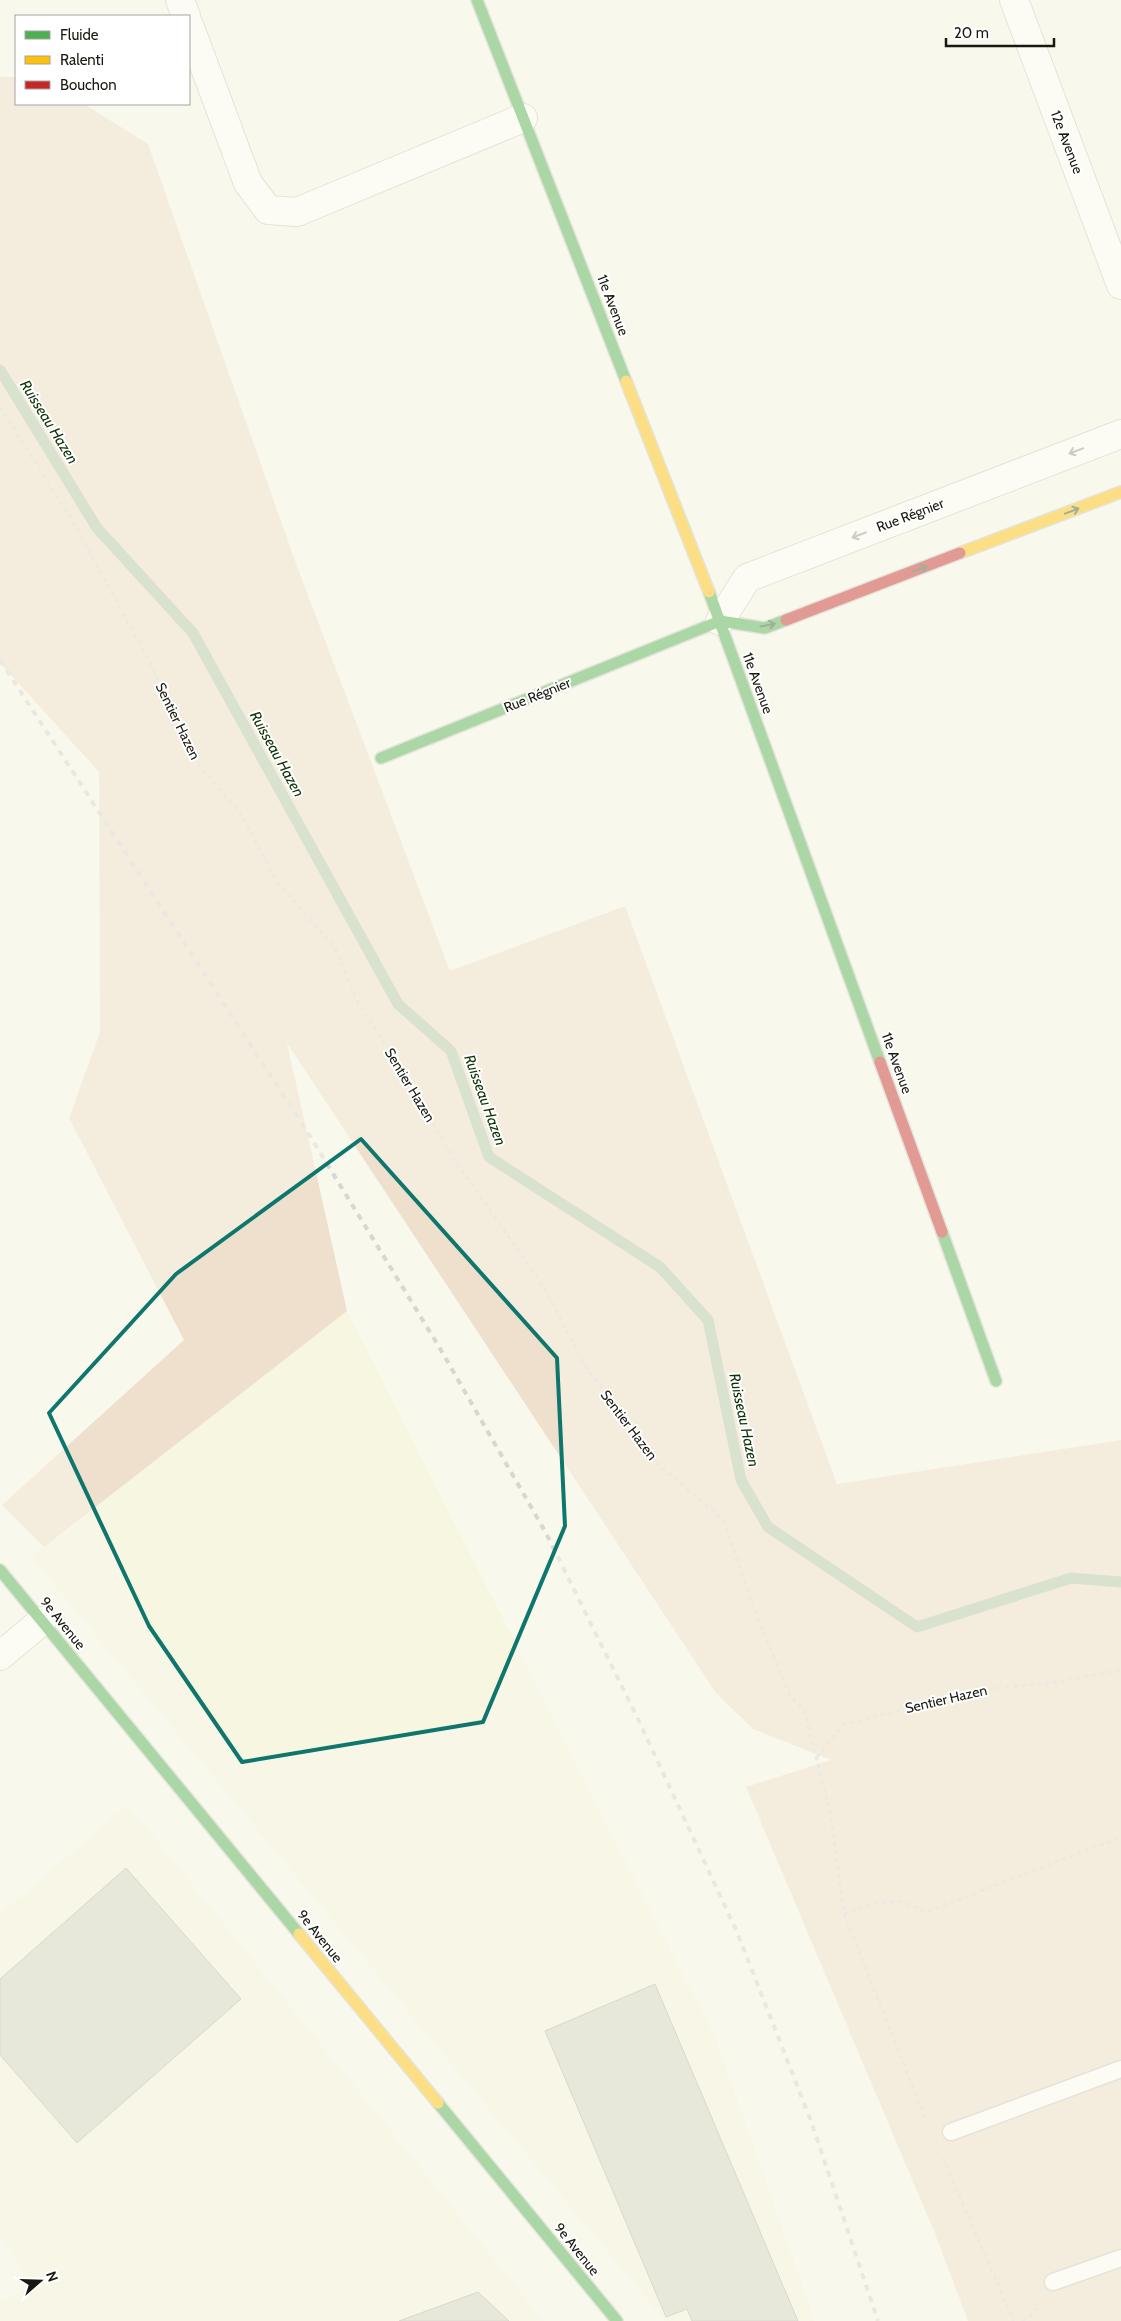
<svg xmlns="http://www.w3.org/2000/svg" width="1121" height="2321" font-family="Cabin,sans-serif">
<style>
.built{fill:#f7f6e0}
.green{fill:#eee0cd}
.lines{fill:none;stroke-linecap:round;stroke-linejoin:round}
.stream{stroke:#b1c8a8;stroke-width:11}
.building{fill:#d0d3c4;stroke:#b1b2a8}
.lane-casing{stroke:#cdccc3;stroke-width:19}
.street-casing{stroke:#cdccc3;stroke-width:30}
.fast-casing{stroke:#cdccc3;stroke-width:14}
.slow-casing{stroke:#cdccc3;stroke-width:14}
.jam-casing{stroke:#cdccc3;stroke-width:14}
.path{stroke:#d9d9d4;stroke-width:3;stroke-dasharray:4 4;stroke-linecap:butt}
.lane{stroke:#fefefc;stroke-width:16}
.street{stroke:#fefefc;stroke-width:28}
.fast{stroke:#4caf50;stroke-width:11}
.slow{stroke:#ffc107;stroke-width:11}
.jam{stroke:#c62828;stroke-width:11}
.rail{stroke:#d7d7d3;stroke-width:4;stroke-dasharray:6 6;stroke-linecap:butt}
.oneway{stroke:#979792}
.oneway2{stroke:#305c2d}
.marked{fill:none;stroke:#0f766e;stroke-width:4;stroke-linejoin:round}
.labels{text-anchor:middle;stroke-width:4;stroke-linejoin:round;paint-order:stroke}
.street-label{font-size:14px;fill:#191911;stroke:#fff}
.water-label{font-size:15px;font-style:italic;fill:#0f3308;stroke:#fff}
</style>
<rect width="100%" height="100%" fill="#f9f8ec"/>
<path class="built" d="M 347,1311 L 716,2039 L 815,2321 L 665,2321 L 31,1557 Z
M 128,1805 L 544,2321 L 0,2321 L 0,2301 L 32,2288 L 0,2235 L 0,1914 Z"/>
<path class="green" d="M 0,77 L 16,77 L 16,104 L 84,104 L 148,144 L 294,558 L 450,971 L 625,906 L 837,1484 L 1121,1440 L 1121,2321 L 968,2321 L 936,2236 L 746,1787 L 831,1760 L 753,1729 L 716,1693 L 287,1043 L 347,1311 L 44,1547 L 2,1505 L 184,1340 L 69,1118 L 100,1032 L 99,772 L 0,663 Z"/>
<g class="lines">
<path class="stream" d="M 0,370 L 97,528 L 193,633 L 398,1004 L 451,1051 L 489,1157 L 660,1267 L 708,1320 L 741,1480 L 768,1527 L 917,1627 L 1071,1578 L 1121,1582"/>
</g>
<path class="building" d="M 126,1868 L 241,1999 L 77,2143 L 0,2055 L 0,1979 Z
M 655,1984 L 798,2321 L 692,2321 L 687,2309 L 666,2317 L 545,2031 Z
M 478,2292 L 509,2321 L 399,2321 Z"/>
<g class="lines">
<g class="lane-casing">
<path id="lane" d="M 951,2132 L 1121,2069
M 1053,2282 L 1121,2258"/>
</g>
<g class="street-casing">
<path id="street" d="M 180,0 L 186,16
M 1014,0 L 1121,285
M 189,25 L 248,183 L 268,210 L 297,212 L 523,118
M 720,621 L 747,578 L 1121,434
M 0,1656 L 42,1621"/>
</g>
<g class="fast-casing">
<path id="fast" d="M 477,0 L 626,381
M 709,592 L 880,1062
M 381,758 L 720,621 L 765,628 L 786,620
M 942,1232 L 996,1381
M 0,1570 L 299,1934
M 438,2103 L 617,2321"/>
</g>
<g class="slow-casing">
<path id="slow" d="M 626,381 L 709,592
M 960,553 L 1121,492
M 299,1934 L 438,2103"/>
</g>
<g class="jam-casing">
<path id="jam" d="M 786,620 L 960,553
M 880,1062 L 942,1232"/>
</g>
<path class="path" d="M 0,407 L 75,525 L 150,663 L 197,763 L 241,814 L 277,882 L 335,948 L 358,1003 L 411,1083 L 451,1155 L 544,1287 L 585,1366 L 660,1466 L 724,1521 L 752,1604 L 790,1695 L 804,1710 L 830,1811 L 844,1914 L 926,2120
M 817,1757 L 843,1725 L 978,1690 L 1050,1683 L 1121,1670
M 844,1914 L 878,1903 L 900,1901 L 927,1912 L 1084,1851 L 1121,1838
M 943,2158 L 1014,2321
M 1022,2321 L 1030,2316 L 1039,2303"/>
<use href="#lane" class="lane"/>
<use href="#street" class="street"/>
<use href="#fast" class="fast"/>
<use href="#slow" class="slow"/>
<use href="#jam" class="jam"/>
<path class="rail" d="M 0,660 L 310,1136 L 438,1345 L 546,1533 L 638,1719 L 737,1932 L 811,2121 L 878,2321"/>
</g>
<defs><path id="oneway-shaft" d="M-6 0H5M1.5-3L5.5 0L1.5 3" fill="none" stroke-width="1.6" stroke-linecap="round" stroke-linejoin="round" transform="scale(1.25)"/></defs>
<g class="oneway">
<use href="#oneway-shaft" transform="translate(1076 451) rotate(159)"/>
<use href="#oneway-shaft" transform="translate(859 535) rotate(159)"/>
</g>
<g class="oneway2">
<use href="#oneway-shaft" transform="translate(1072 511) rotate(-21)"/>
<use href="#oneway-shaft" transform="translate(920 569) rotate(-21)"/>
<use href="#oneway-shaft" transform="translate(768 625) rotate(-12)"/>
</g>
<path d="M0 0H1121V2321H0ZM 361,1139 L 557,1358 L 565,1526 L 483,1722 L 242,1762 L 149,1626 L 49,1413 L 176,1274 Z" fill="#f9f8ec" fill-opacity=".55" fill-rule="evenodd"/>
<path class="marked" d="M 361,1139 L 557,1358 L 565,1526 L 483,1722 L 242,1762 L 149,1626 L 49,1413 L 176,1274 Z"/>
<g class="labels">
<g class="street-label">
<text transform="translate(1067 142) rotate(69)" y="5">12e Avenue</text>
<text transform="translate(613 305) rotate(69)" y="5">11e Avenue</text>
<text transform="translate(910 515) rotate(-21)" y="5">Rue Régnier</text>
<text transform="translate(758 683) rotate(70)" y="5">11e Avenue</text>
<text transform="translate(537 695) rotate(-22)" y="5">Rue Régnier</text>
<text transform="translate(178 721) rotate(64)" y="5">Sentier Hazen</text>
<text transform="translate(897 1063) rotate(70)" y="5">11e Avenue</text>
<text transform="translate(410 1085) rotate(59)" y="5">Sentier Hazen</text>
<text transform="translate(629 1425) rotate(53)" y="5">Sentier Hazen</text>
<text transform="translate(63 1623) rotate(51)" y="5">9e Avenue</text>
<text transform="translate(946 1699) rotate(-13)" y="5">Sentier Hazen</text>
<text transform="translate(320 1936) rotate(51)" y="5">9e Avenue</text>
<text transform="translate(577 2249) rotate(51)" y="5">9e Avenue</text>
</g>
<g class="water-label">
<text transform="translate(49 422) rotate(58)" y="5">Ruisseau Hazen</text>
<text transform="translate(277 754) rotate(61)" y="5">Ruisseau Hazen</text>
<text transform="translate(485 1100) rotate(70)" y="5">Ruisseau Hazen</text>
<text transform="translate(744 1420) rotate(78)" y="5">Ruisseau Hazen</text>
</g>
</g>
<rect x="15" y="15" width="175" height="90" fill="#ffffff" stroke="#a3a3a0"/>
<rect x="25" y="31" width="25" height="8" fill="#4caf50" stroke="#a3a3a0"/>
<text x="60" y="40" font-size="15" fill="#191911">Fluide</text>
<rect x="25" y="56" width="25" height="8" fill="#ffc107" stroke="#a3a3a0"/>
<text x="60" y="65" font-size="15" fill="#191911">Ralenti</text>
<rect x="25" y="81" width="25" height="8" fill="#c62828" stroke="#a3a3a0"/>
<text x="60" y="90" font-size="15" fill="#191911">Bouchon</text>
<g transform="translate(40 2281) rotate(70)" stroke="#ffffff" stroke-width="4" paint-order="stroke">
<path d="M0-4L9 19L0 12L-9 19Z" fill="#191911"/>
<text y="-8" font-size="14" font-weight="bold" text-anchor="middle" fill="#191911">N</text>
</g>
<path d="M946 38v8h108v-8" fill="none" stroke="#191911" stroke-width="2.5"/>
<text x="954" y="38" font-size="15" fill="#191911" stroke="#ffffff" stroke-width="4" paint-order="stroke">20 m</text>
</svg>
